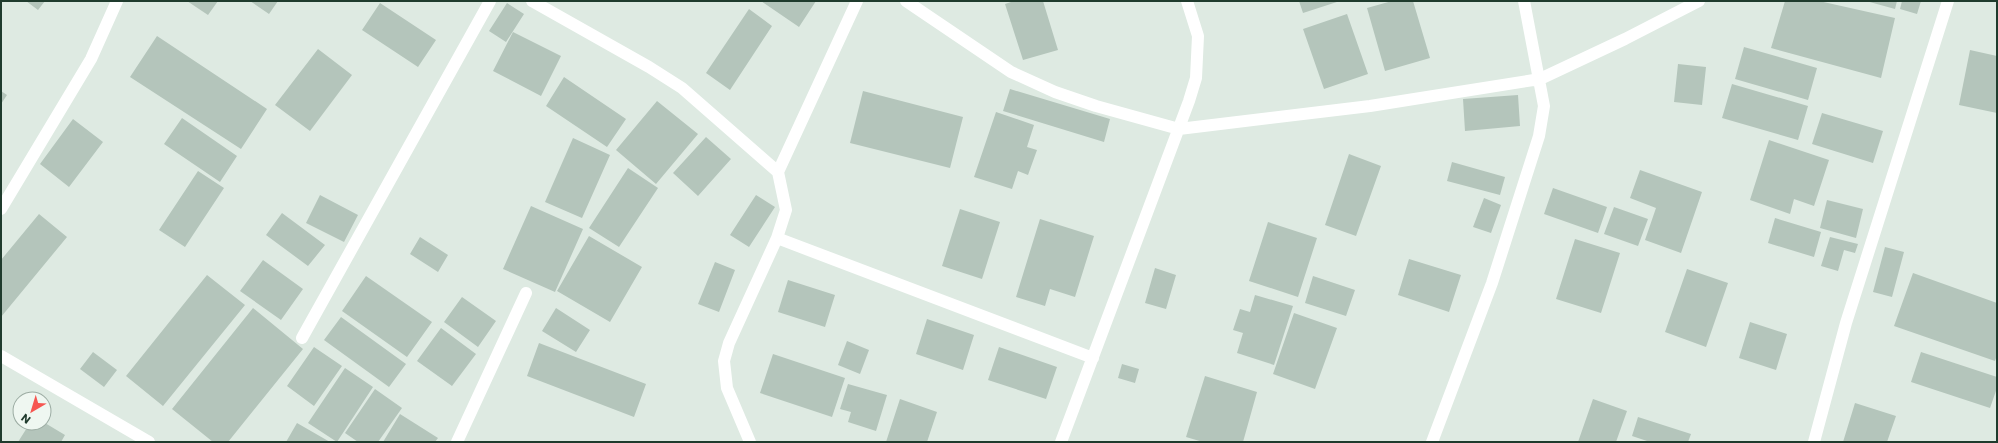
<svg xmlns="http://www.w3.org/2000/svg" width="1998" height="443" font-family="Poppins,sans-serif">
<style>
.building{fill:#b4c5bb}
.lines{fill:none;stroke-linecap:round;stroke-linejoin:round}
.minor{stroke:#fff;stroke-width:12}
</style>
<rect width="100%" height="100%" fill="#deeae2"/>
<path class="building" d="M 26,1 L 45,1 L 38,10 Z
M 187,1 L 218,1 L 208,15 Z
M 250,1 L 278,1 L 269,14 Z
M 761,1 L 816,1 L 799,27 Z
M 1014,1 L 1043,1 L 1058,50 L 1023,60 L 1005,4 Z
M 1299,1 L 1340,1 L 1303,13 Z
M 1392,1 L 1413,1 L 1430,58 L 1385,71 L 1367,8 Z
M 1785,1 L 1819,1 L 1895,18 L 1881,78 L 1771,48 Z
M 1866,1 L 1897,1 L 1895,9 Z
M 1902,1 L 1921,1 L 1917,14 L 1900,9 Z
M 380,3 L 436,40 L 418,67 L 362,30 Z
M 507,3 L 524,14 L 506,42 L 489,31 Z
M 749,9 L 772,26 L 730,90 L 706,73 Z
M 1347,14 L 1368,74 L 1324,89 L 1303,29 Z
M 513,32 L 561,56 L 541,96 L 493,71 Z
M 157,36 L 267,109 L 241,149 L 130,77 Z
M 1744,47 L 1817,68 L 1808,100 L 1735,79 Z
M 318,49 L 352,75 L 310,131 L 275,105 Z
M 1970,50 L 1997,56 L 1997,113 L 1959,105 Z
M 1678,64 L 1706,67 L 1702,105 L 1674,102 Z
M 564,77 L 626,119 L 607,147 L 546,106 Z
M 1732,84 L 1808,106 L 1798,140 L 1722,118 Z
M 1010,89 L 1110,119 L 1104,142 L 1003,111 Z
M 1,91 L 7,95 L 1,104 Z
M 863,91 L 963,117 L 950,168 L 850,143 Z
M 1518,95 L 1520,126 L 1465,131 L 1463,99 Z
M 657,101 L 698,134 L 656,184 L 616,150 Z
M 996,112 L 1034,125 L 1027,147 L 1037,150 L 1028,175 L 1018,171 L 1012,189 L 974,177 Z
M 1822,113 L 1883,131 L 1873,163 L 1812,144 Z
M 182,118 L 237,156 L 220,182 L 164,144 Z
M 73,119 L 103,142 L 69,187 L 40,164 Z
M 706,137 L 731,159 L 698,196 L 673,173 Z
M 573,138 L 610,155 L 582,218 L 545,202 Z
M 1769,140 L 1829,160 L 1814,206 L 1794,199 L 1790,214 L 1750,200 Z
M 1349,154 L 1381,166 L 1356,236 L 1325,225 Z
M 1452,162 L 1505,177 L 1500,195 L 1447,181 Z
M 628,168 L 658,188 L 619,247 L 589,228 Z
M 1640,170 L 1702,192 L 1681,253 L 1645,240 L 1656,208 L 1630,198 Z
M 198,171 L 224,188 L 185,247 L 159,230 Z
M 1553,188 L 1607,207 L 1598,233 L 1544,214 Z
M 320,195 L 358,215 L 344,242 L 306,223 Z
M 756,195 L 775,207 L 749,247 L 730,235 Z
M 1484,198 L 1501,205 L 1491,233 L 1473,227 Z
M 1827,200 L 1863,209 L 1856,238 L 1820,228 Z
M 531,206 L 583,229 L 555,292 L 503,269 Z
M 1614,207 L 1648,219 L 1638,246 L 1604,234 Z
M 960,209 L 1000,222 L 982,279 L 942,266 Z
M 282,213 L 325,245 L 308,266 L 266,235 Z
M 39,214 L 67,237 L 1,317 L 1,260 Z
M 1775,218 L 1821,232 L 1814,257 L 1768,243 Z
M 1040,219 L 1094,236 L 1075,297 L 1050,289 L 1045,306 L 1016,297 Z
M 1268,222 L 1317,238 L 1298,297 L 1249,281 Z
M 589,236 L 642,267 L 610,322 L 557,291 Z
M 420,237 L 448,255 L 438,272 L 410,254 Z
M 1830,237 L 1858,244 L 1855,253 L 1844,250 L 1838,271 L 1821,266 Z
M 1575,239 L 1620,253 L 1601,313 L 1556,299 Z
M 1885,247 L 1904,252 L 1892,297 L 1873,292 Z
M 1409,259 L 1461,275 L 1449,312 L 1398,295 Z
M 263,260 L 303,289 L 281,320 L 240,291 Z
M 715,262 L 735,270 L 719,312 L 698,304 Z
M 1155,268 L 1176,275 L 1166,309 L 1145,303 Z
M 1687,269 L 1728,283 L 1706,347 L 1665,332 Z
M 1913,273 L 1997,303 L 1997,355 L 1995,361 L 1894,326 Z
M 207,275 L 245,305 L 163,406 L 126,376 Z
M 366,276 L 432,322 L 407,357 L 342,311 Z
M 1313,276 L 1355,290 L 1346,316 L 1305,303 Z
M 788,280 L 835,295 L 825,327 L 778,312 Z
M 1255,295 L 1293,306 L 1274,365 L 1237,353 L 1243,333 L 1233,330 L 1240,309 L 1250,312 Z
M 462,297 L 496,321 L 478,347 L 444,322 Z
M 253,308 L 303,349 L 228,442 L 213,442 L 172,409 Z
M 556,308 L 590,330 L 576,352 L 542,331 Z
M 1294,313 L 1337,328 L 1315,389 L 1273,374 Z
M 341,317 L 406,364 L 389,387 L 324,340 Z
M 927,319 L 974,335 L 963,370 L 916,354 Z
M 1750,322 L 1787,334 L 1776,370 L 1739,358 Z
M 441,328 L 476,354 L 452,386 L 417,361 Z
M 847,341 L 869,350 L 860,374 L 838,365 Z
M 539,343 L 646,384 L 634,417 L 527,376 Z
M 314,347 L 342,366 L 314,406 L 287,386 Z
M 999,347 L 1057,367 L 1046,399 L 988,380 Z
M 93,352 L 117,370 L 104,387 L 80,369 Z
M 1921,352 L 1997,377 L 1997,388 L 1990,408 L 1911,382 Z
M 773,354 L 845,378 L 832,417 L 760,393 Z
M 1122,364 L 1139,369 L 1135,383 L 1118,378 Z
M 345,368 L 373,387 L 337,442 L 308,423 Z
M 1205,376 L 1257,392 L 1243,442 L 1203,442 L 1186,437 Z
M 848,384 L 887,395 L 876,431 L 848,422 L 851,412 L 840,409 Z
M 375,389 L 402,408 L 378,442 L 358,442 L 345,433 Z
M 900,399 L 937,412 L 927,442 L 886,442 Z
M 1593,399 L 1627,411 L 1616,442 L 1578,442 Z
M 1855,403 L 1896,416 L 1887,442 L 1843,442 Z
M 400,414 L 438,438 L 435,442 L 383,442 Z
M 1638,417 L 1691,434 L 1688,442 L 1650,442 L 1632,436 Z
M 30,423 L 45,423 L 65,435 L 61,442 L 18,442 Z
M 297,423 L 330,442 L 286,442 Z"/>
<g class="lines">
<path class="minor" d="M 532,1 L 649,67 L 682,88 L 778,172
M 906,1 L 1011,72 L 1055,92 L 1096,106 L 1179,129 L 1370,106 L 1540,79 L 1625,39 L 1699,1
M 1,209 L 91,59 L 117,1
M 777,238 L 1093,358
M 302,338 L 490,1
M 1,356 L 149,442
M 457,442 L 526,293
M 750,442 L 727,388 L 724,361 L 729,343 L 777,238 L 786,210 L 778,172 L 857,1
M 1061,442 L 1189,101 L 1196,78 L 1198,36 L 1187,1
M 1432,442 L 1492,283 L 1539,136 L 1544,106 L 1524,1
M 1814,442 L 1846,323 L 1948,1"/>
</g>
<rect width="1998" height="443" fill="none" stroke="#1f3b2d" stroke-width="4"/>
<g transform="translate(32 411) rotate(218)"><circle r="19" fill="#eff7f1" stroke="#9caca3"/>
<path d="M0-3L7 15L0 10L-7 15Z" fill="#f65651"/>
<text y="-6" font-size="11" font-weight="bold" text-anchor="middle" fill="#1f3b2d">N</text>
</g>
</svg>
